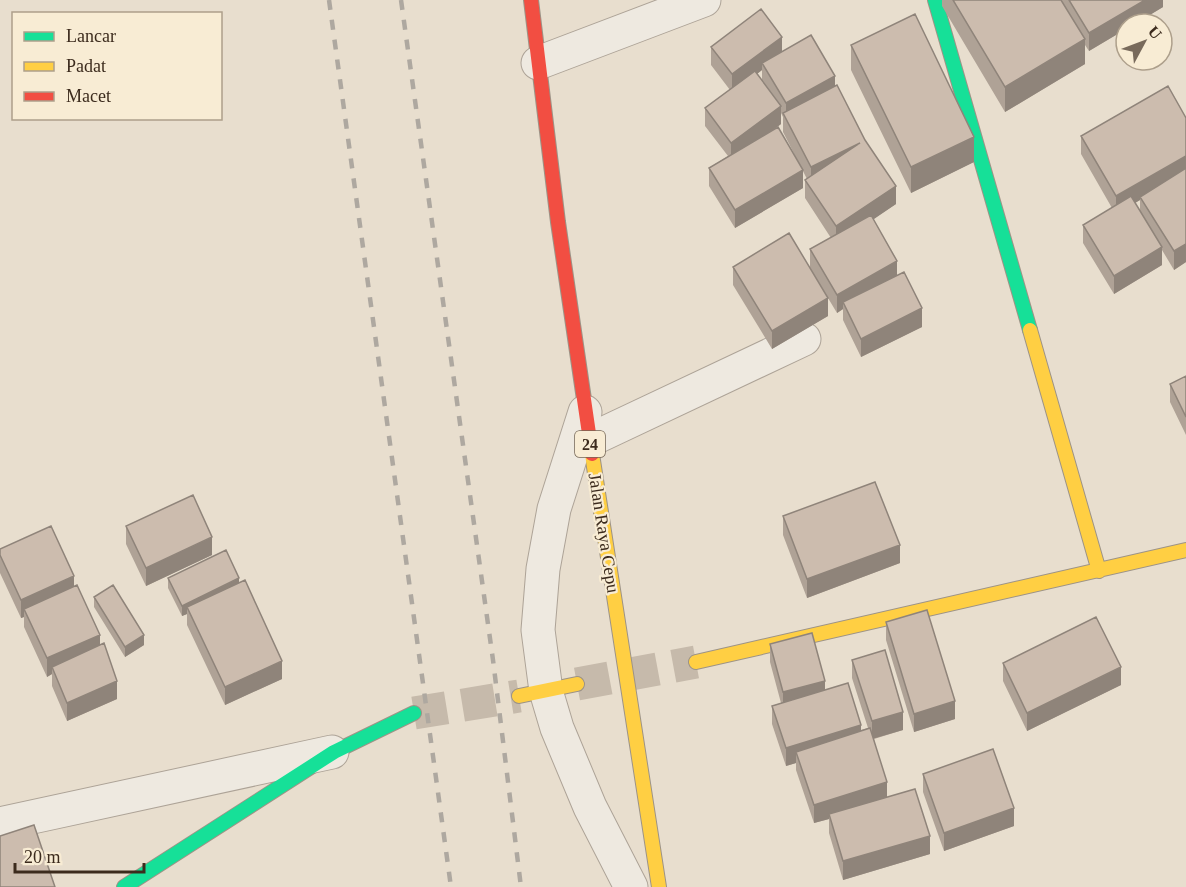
<svg xmlns="http://www.w3.org/2000/svg" width="1186" height="887" font-family="Georgia,serif">
<style>
.lines{fill:none;stroke-linecap:round;stroke-linejoin:round}
.secondary-tunnel{stroke:#c6baab;stroke-width:33;stroke-dasharray:33 16;stroke-linecap:butt}
.street-casing{stroke:#ada397;stroke-width:35}
.fast-casing{stroke:#9d9386;stroke-width:16}
.slow-casing{stroke:#9d9386;stroke-width:16}
.jam-casing{stroke:#9d9386;stroke-width:16}
.street{stroke:#eee9e0;stroke-width:33}
.fast{stroke:#16e098;stroke-width:14}
.slow{stroke:#ffcf43;stroke-width:14}
.jam{stroke:#f24e42;stroke-width:14}
.rail{stroke:#aea8a0;stroke-width:4.5;stroke-dasharray:10 10;stroke-linecap:butt}
.wall{fill:#afa296;fill-rule:evenodd}
.shaded-wall{fill:#8f847a}
.building{fill:#ccbcae;stroke:#8f847a;stroke-width:1.5}
.labels{text-anchor:middle;stroke-width:4.5;stroke-linejoin:round;paint-order:stroke}
.shield{fill:#f8ecd4;stroke:#746554;stroke-width:1.5}
.shield-label{font-size:16px;font-weight:bold;fill:#3c2b1d}
.street-label{font-size:18px;fill:#3c2b1d;stroke:#f8ecd4}
</style>
<rect width="100%" height="100%" fill="#e8dece"/>
<g class="lines">
<path class="secondary-tunnel" d="M 577,684 L 696,662
M 414,713 L 519,696"/>
<g class="street-casing">
<path id="street" d="M 538,63 L 704,0
M 585,412 L 554,509 L 543,569 L 538,630 L 546,691 L 557,728 L 590,807 L 631,887
M 590,440 L 804,339
M 0,824 L 332,752"/>
</g>
<g class="fast-casing">
<path id="fast" d="M 935,0 L 1030,330
M 124,887 L 334,752 L 414,713"/>
</g>
<g class="slow-casing">
<path id="slow" d="M 1030,330 L 1099,571
M 592,454 L 659,887
M 696,662 L 1186,550
M 519,696 L 577,684"/>
</g>
<g class="jam-casing">
<path id="jam" d="M 531,0 L 558,222 L 592,454"/>
</g>
<use href="#street" class="street"/>
<use href="#fast" class="fast"/>
<use href="#slow" class="slow"/>
<use href="#jam" class="jam"/>
<path class="rail" d="M 329,0 L 451,887
M 401,0 L 493,660 L 521,887"/>
</g>
<path class="wall" d="M 942,0 L 1163,0 L 1163,7 L 1089,51 L 1085,45 L 1085,64 L 1005,112 L 942,6 Z
M 851,45 L 974,162 L 911,193 L 851,70 Z
M 711,47 L 782,51 L 835,86 L 896,204 L 873,219 L 897,275 L 922,327 L 861,357 L 843,320 L 843,309 L 837,313 L 810,268 L 810,249 L 831,238 L 805,198 L 805,180 L 807,179 L 783,132 L 783,117 L 781,113 L 781,124 L 776,128 L 803,188 L 735,228 L 709,186 L 709,168 L 728,156 L 705,126 L 705,108 L 730,90 L 711,65 ZM 762,70 L 762,81 L 757,74 Z
M 1186,118 L 1186,262 L 1174,270 L 1162,250 L 1162,265 L 1114,294 L 1083,243 L 1083,225 L 1112,208 L 1081,154 L 1081,136 ZM 1140,200 L 1140,212 L 1135,203 Z
M 733,267 L 828,316 L 772,349 L 733,285 Z
M 1186,376 L 1186,435 L 1170,402 L 1170,384 Z
M 783,516 L 900,563 L 807,598 L 783,535 Z
M 126,526 L 212,555 L 146,586 L 126,544 Z
M 0,549 L 74,586 L 100,645 L 117,699 L 67,721 L 52,686 L 52,674 L 47,677 L 24,627 L 24,617 L 21,618 L 0,573 Z
M 168,578 L 239,583 L 282,679 L 225,705 L 187,625 L 187,614 L 182,616 L 168,588 Z
M 94,597 L 144,645 L 125,657 L 94,607 Z
M 886,622 L 955,719 L 914,732 L 886,640 Z
M 770,644 L 825,690 L 861,730 L 868,728 L 852,678 L 852,660 L 903,730 L 874,739 L 887,797 L 930,854 L 843,880 L 829,833 L 829,819 L 814,823 L 796,770 L 796,763 L 786,766 L 772,724 L 772,706 L 781,703 L 770,662 Z
M 1003,663 L 1121,685 L 1027,731 L 1003,681 Z
M 923,774 L 1014,826 L 944,851 L 923,792 Z"/>
<path class="shaded-wall" d="M 1145,0 L 1163,0 L 1163,7 L 1135,24 L 1126,24 L 1126,29 L 1089,51 L 1089,33 Z
M 782,37 L 782,55 L 762,63 L 762,70 L 732,93 L 732,74 Z
M 1085,39 L 1085,64 L 1005,112 L 1005,87 Z
M 835,76 L 835,94 L 786,119 L 786,103 Z
M 781,106 L 781,124 L 731,161 L 731,143 Z
M 974,137 L 974,162 L 911,193 L 911,167 Z
M 860,143 L 811,185 L 811,167 Z
M 1186,156 L 1186,175 L 1140,197 L 1140,200 L 1116,214 L 1116,196 Z
M 803,170 L 803,188 L 735,228 L 735,210 Z
M 896,186 L 896,204 L 836,245 L 836,226 Z
M 1186,244 L 1186,262 L 1174,270 L 1174,251 Z
M 1162,247 L 1162,265 L 1114,294 L 1114,276 Z
M 897,261 L 897,279 L 843,302 L 843,309 L 837,313 L 837,295 Z
M 828,298 L 828,316 L 772,349 L 772,331 Z
M 922,308 L 922,327 L 861,357 L 861,339 Z
M 212,537 L 212,555 L 146,586 L 146,568 Z
M 900,545 L 900,563 L 807,598 L 807,579 Z
M 74,576 L 74,594 L 24,609 L 24,617 L 21,618 L 21,600 Z
M 239,578 L 239,587 L 187,607 L 187,614 L 182,616 L 182,606 Z
M 100,635 L 100,653 L 52,667 L 52,674 L 47,677 L 47,658 Z
M 144,635 L 144,645 L 125,657 L 125,647 Z
M 282,661 L 282,679 L 225,705 L 225,687 Z
M 1121,667 L 1121,685 L 1027,731 L 1027,713 Z
M 117,681 L 117,699 L 67,721 L 67,703 Z
M 825,681 L 825,699 L 783,710 L 783,692 Z
M 955,701 L 955,719 L 914,732 L 914,714 Z
M 903,712 L 903,730 L 872,739 L 872,721 Z
M 861,725 L 861,743 L 796,752 L 796,763 L 786,766 L 786,748 Z
M 887,782 L 887,800 L 829,814 L 829,819 L 814,823 L 814,805 Z
M 1014,808 L 1014,826 L 944,851 L 944,833 Z
M 930,836 L 930,854 L 843,880 L 843,861 Z"/>
<path class="building" d="M 953,0 L 1061,0 L 1085,39 L 1005,87 Z
M 1069,0 L 1145,0 L 1089,33 Z
M 761,9 L 782,37 L 732,74 L 711,47 Z
M 915,14 L 974,137 L 911,167 L 851,45 Z
M 811,35 L 835,76 L 786,103 L 762,63 Z
M 755,71 L 781,106 L 731,143 L 705,108 Z
M 837,85 L 865,140 L 896,186 L 836,226 L 805,180 L 860,143 L 811,167 L 783,113 Z
M 1168,86 L 1186,118 L 1186,156 L 1116,196 L 1081,136 Z
M 778,127 L 803,170 L 735,210 L 709,168 Z
M 1186,168 L 1186,244 L 1174,251 L 1140,197 Z
M 1131,196 L 1162,247 L 1114,276 L 1083,225 Z
M 871,215 L 897,261 L 837,295 L 810,249 Z
M 789,233 L 828,298 L 772,331 L 733,267 Z
M 904,272 L 922,308 L 861,339 L 843,302 Z
M 1186,376 L 1186,417 L 1170,384 Z
M 875,482 L 900,545 L 807,579 L 783,516 Z
M 193,495 L 212,537 L 146,568 L 126,526 Z
M 51,526 L 74,576 L 21,600 L 0,555 L 0,549 Z
M 226,550 L 239,578 L 182,606 L 168,578 Z
M 245,580 L 282,661 L 225,687 L 187,607 Z
M 77,585 L 100,635 L 47,658 L 24,609 Z
M 113,585 L 144,635 L 125,647 L 94,597 Z
M 927,610 L 955,701 L 914,714 L 886,622 Z
M 1096,617 L 1121,667 L 1027,713 L 1003,663 Z
M 812,633 L 825,681 L 783,692 L 770,644 Z
M 104,643 L 117,681 L 67,703 L 52,667 Z
M 885,650 L 903,712 L 872,721 L 852,660 Z
M 848,683 L 861,725 L 786,748 L 772,706 Z
M 870,728 L 887,782 L 814,805 L 796,752 Z
M 993,749 L 1014,808 L 944,833 L 923,774 Z
M 915,789 L 930,836 L 843,861 L 829,814 Z
M 34,825 L 55,887 L 0,887 L 0,836 Z"/>
<g class="labels">
<rect class="shield" x="575" y="431" width="30" height="26" rx="4.5"/>
<g class="shield-label">
<text x="590" y="450">24</text>
</g>
<g class="street-label">
<text transform="translate(604 533) rotate(81)" y="6">Jalan Raya Cepu</text>
</g>
</g>
<rect x="12" y="12" width="210" height="108" fill="#f8ecd4" stroke="#ad9f8b" stroke-width="1.5"/>
<rect x="24" y="32" width="30" height="9" fill="#16e098" stroke="#ad9f8b" stroke-width="1.5"/>
<text x="66" y="42" font-size="18" fill="#3c2b1d">Lancar</text>
<rect x="24" y="62" width="30" height="9" fill="#ffcf43" stroke="#ad9f8b" stroke-width="1.5"/>
<text x="66" y="72" font-size="18" fill="#3c2b1d">Padat</text>
<rect x="24" y="92" width="30" height="9" fill="#f24e42" stroke="#ad9f8b" stroke-width="1.5"/>
<text x="66" y="102" font-size="18" fill="#3c2b1d">Macet</text>
<g transform="translate(1144 42) rotate(49)"><circle r="28" fill="#f8ecd4" stroke="#ad9f8b" stroke-width="1.5"/>
<path d="M0-4.5L10 22L0 15L-10 22Z" fill="#786a5b"/>
<text y="-9" font-size="16" font-weight="bold" text-anchor="middle" fill="#3c2b1d">U</text>
</g>
<path d="M15 863v9h129v-9" fill="none" stroke="#3c2b1d" stroke-width="3"/>
<text x="24" y="863" font-size="18" fill="#3c2b1d" stroke="#f8ecd4" stroke-width="4.5" paint-order="stroke">20 m</text>
</svg>
